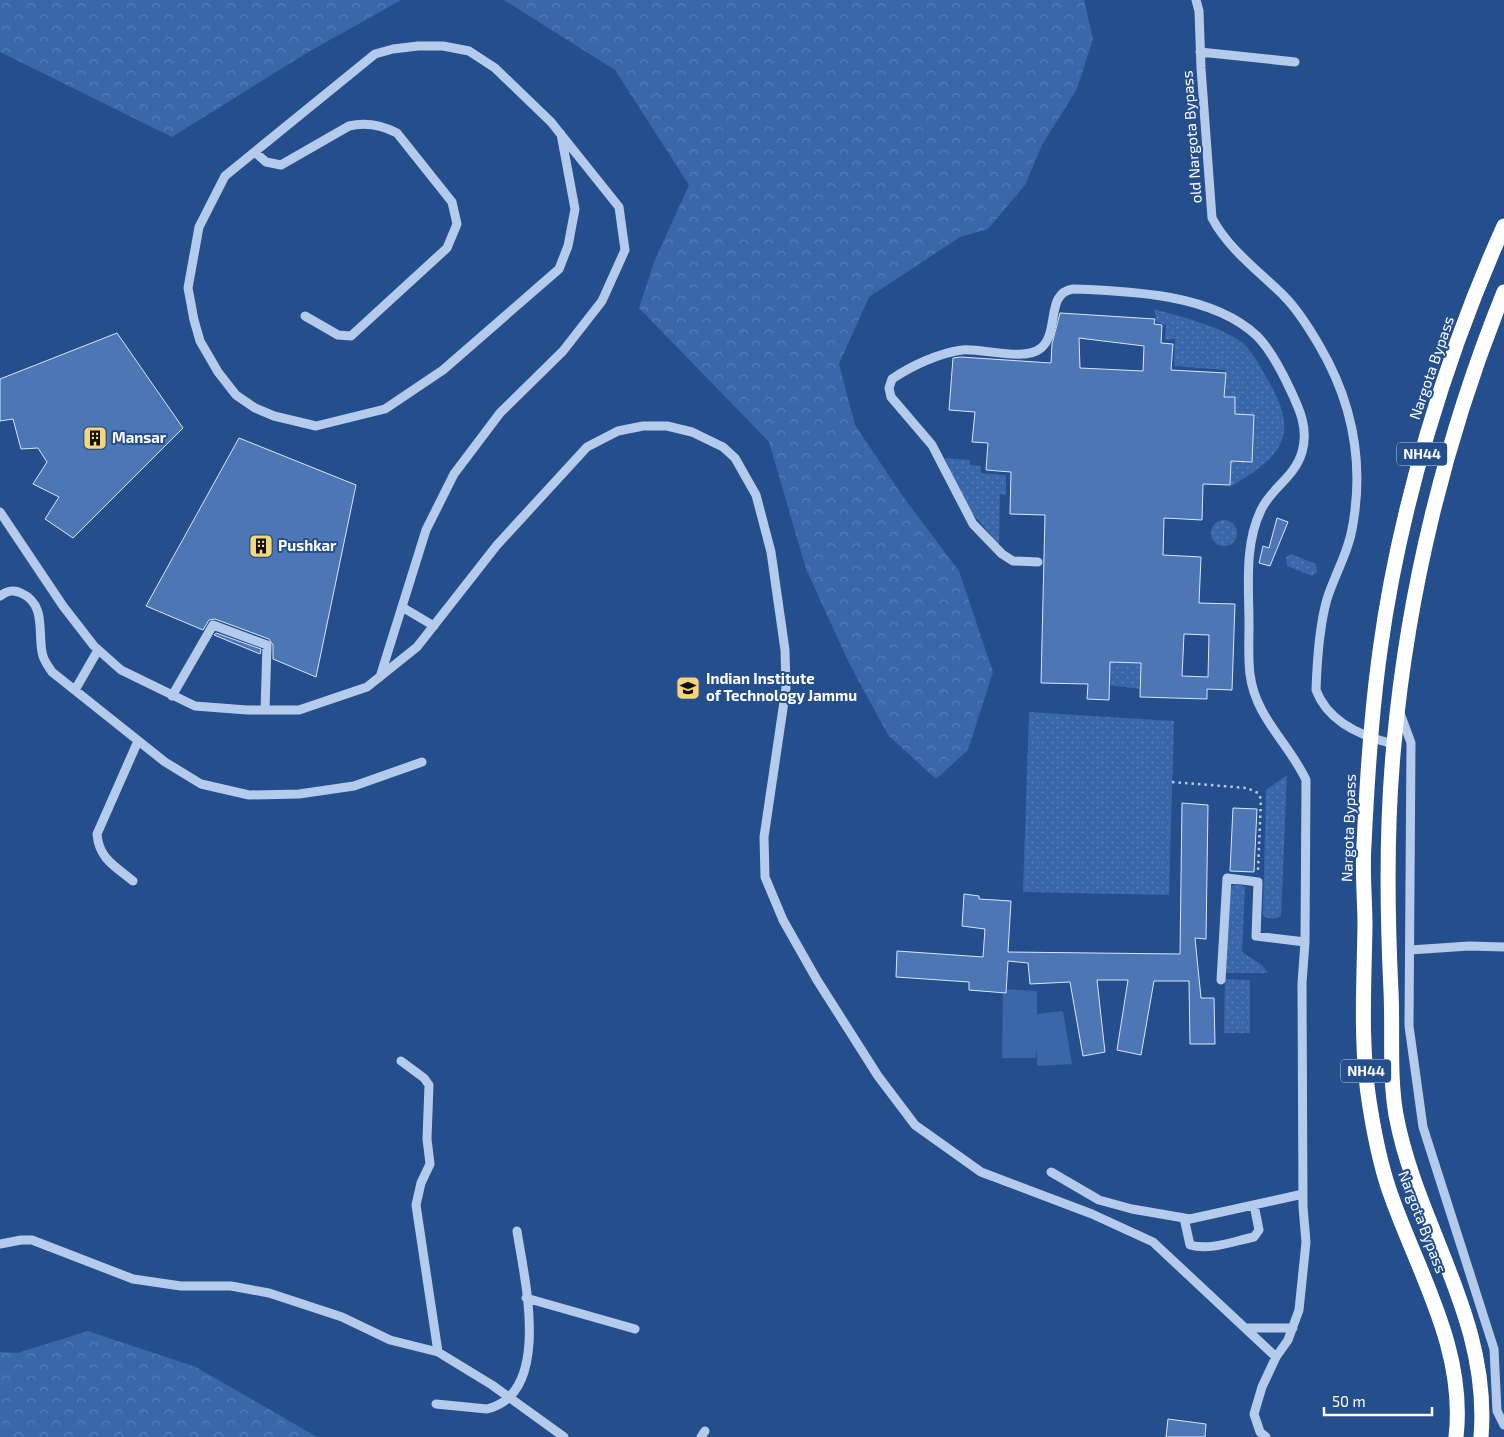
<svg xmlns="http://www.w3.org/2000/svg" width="1504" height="1437" font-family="'Exo 2',sans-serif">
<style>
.grass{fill:url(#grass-dots)}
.forest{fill:url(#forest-crowns)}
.pitch{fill:#3967aa}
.building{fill:#4d77b4;stroke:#d9e6f8;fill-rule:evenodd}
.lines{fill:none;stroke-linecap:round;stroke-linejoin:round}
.path{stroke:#b5cbeb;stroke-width:2.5;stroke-dasharray:2.5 4;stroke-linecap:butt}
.minor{stroke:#b5cbeb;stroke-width:9}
.highway{stroke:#fff;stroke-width:15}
.labels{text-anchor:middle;stroke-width:4;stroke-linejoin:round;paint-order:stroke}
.shield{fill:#254e8d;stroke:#becadd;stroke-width:1}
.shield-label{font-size:14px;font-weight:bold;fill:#fff}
.street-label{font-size:15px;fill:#fff;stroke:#254e8d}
.poi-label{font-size:15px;font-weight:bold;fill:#fff;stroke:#254e8d;text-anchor:start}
</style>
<defs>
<pattern id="grass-dots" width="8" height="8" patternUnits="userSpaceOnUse" patternTransform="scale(1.25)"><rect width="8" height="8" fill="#3967aa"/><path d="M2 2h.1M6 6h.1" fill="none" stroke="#577eb7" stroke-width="1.8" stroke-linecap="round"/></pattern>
<pattern id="forest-crowns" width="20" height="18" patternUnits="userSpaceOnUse" patternTransform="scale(1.25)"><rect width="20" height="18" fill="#3967aa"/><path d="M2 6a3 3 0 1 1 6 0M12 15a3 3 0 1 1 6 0" fill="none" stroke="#577eb7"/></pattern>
</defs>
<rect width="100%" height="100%" fill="#254e8d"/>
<path class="grass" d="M 1154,309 C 1182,317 1212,324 1237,339 C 1250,346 1258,363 1265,375 C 1301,434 1285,455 1230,487 L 1231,461 L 1252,462 L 1235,414 L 1235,397 L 1224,397 L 1225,370 L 1174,366 L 1175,339 L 1165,340 L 1166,325 L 1157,322 Z
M 945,458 L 970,460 L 970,465 L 981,466 L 981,473 L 1006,475 L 1006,495 L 1000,494 L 999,545 L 964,503 Z
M1211 533a13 13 0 1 1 26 0a13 13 0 1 1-26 0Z
M 1291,554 L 1316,564 L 1317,572 L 1312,576 L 1287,566 L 1286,557 Z
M 1110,662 L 1141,663 L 1140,689 L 1109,685 Z
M 1029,712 L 1174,721 L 1169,895 L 1023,892 Z
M 1287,775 L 1281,916 L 1273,919 L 1264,917 L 1263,913 L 1266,790 Z
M 1237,883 L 1245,887 L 1242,952 L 1262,965 L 1268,973 L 1225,973 L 1229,888 Z
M 1225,979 L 1250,980 L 1250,1033 L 1224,1033 Z"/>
<path class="forest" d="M 0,0 L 401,0 L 305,54 L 172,137 L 0,52 Z
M 504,0 L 1084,0 L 1093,39 L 1077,89 L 1042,145 L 1025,185 L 988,229 L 960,237 L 869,297 L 839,364 L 855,425 L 904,498 L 959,571 L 993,672 L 968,750 L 936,779 L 888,735 L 849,663 L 806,569 L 769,442 L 639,308 L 654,262 L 689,185 L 615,70 Z
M 88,1331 L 196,1367 L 317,1437 L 0,1437 L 0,1352 L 17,1353 Z"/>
<path class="pitch" d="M 1003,989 L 1037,991 L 1037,1014 L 1063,1011 L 1072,1064 L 1037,1066 L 1037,1047 L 1036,1058 L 1002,1058 Z"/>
<path class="building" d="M 1060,313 L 1155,319 L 1154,324 L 1162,325 L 1161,343 L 1173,344 L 1171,370 L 1226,373 L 1224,397 L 1235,397 L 1235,414 L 1254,415 L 1252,462 L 1231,461 L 1230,485 L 1203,484 L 1202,520 L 1164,518 L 1163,555 L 1201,557 L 1199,603 L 1235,604 L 1232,690 L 1207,689 L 1207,699 L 1140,697 L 1141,663 L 1110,662 L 1109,700 L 1087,699 L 1088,684 L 1041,683 L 1045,515 L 1010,514 L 1011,472 L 986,470 L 988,443 L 972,442 L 975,412 L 949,410 L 953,358 L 961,357 L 1051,363 L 1052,344 ZM 1079,338 L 1144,346 L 1143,371 L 1080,368 ZM 1184,634 L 1209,635 L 1208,677 L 1182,676 Z
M 117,333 L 183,428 L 73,538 L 45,519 L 59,497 L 33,484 L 47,462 L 38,448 L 21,449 L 13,419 L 0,421 L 0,379 Z
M 239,438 L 356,485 L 316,677 L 273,659 L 273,645 L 269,639 L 215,619 L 209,620 L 203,630 L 146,606 Z
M 1277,518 L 1288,522 L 1270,566 L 1259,563 L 1263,546 L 1269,548 Z
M 216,633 L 261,649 L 260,654 L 214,635 Z
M 1182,803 L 1208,805 L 1206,939 L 1195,938 L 1201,998 L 1214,998 L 1215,1044 L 1190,1044 L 1189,981 L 1154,981 L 1141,1055 L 1117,1050 L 1128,980 L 1097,980 L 1105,1052 L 1083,1056 L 1070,982 L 1030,984 L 1028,963 L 1008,961 L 1006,993 L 969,990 L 969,982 L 896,977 L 897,951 L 983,957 L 985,929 L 962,926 L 964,894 L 979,896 L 979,899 L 1011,901 L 1008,952 L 1180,954 Z
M 1233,808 L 1257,809 L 1254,872 L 1230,871 Z
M 1168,1419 L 1206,1424 L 1205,1437 L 1166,1437 Z"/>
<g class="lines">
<path class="path" d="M 1172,782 L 1247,788 L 1258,793 L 1261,799 L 1258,871"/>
<path class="minor" d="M 1196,0 L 1199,11 L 1201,68 L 1212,218 C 1229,250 1259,271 1284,296 C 1298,310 1309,328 1319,345 C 1352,401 1364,460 1353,524 C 1349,551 1335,574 1327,599 C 1319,627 1317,661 1316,690 C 1328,722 1363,737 1394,744
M 1200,52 L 1295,62
M 255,152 L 266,162 L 281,165 L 349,126 C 366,122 381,125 397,133 L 452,202 L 457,224 L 447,248 L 351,336 L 338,335 L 305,316
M 0,512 L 63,606 L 94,646 L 121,670 L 195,706 L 247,710 L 299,710 L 367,687 L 417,647 L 497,545 L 587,447 L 618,431 L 643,426 L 667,426 L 692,432 L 723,447 L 735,458 L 756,495 L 771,552 L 785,650 L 786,688 L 764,837 L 765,877 L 783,920 L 817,980 L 878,1076 L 915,1125 L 981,1172 L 1092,1214 L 1153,1242 L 1276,1357
M 1038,562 L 1013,561 L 1002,554 L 973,524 L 932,445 L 891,397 L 889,388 L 892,379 C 911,366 939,353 962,350 C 983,348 1025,362 1041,348 C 1060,332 1045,293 1073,289 C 1131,291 1213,294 1257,336 C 1270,349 1281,370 1289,387 C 1299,408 1309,428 1302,452 C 1295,477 1271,488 1261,510 C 1244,545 1249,587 1249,625 C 1249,641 1248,659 1250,674 C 1255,717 1289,743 1306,780 L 1305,942 L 1302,983 L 1303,1207 L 1306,1242 L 1299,1310 L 1288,1340 L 1276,1357 L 1262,1387 L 1254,1414 L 1260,1432 L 1266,1437
M 0,596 C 7,591 13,589 21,593 C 46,604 38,631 42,652 C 43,660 48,666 52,672 L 165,762 L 201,784 L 249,795 L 299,794 L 354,786 L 422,762
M 402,607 L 434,626
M 380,677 L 426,530 L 454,474 L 500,413 L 563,351 L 602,301 L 625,250 L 619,207 L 551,122 L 495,68 L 469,51 L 443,46 L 418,46 L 393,49 L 375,54 L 225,176 L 199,227 L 188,288 L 194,320 L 200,341 L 218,372 L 236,395 L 255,408 L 274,416 L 316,426 L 385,409 L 443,370 L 559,269 L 568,246 L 575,209 L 561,134
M 75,690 L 98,650
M 172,696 L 213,625 L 267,645 L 265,710
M 1400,713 L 1411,743 L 1409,1026 L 1423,1127 L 1494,1349 L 1497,1411 L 1504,1425
M 133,881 C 115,866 99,859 97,834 L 138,741
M 1410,950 L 1469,946 L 1504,947
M 1221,980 L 1227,878 L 1258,882 L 1256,936 L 1305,942
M 401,1061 L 424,1078 L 429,1085 L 427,1139 L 430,1164 L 421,1183 L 416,1205 L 438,1352
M 1051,1172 L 1099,1200 L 1132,1209 L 1190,1219 L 1303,1194
M 1184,1218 L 1190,1245 C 1210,1251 1234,1241 1254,1237 L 1259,1230 L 1254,1205
M 0,1244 L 21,1240 L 32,1240 L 133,1279 L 181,1286 L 231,1286 L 269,1293 L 342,1317 L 390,1340 L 438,1352 L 492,1385 L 564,1437
M 526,1298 L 635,1329
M 1245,1328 L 1293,1328
M 436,1404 L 487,1409 C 553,1393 524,1277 517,1231
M 701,1437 L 705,1431"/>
<path class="highway" d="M 1456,1437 C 1466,1351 1420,1276 1392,1198 C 1381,1169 1375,1138 1370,1107 C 1360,1048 1364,986 1365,926 C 1365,899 1362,872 1364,845 C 1367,780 1371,715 1380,651 C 1399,510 1445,357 1504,226
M 1481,1437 C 1491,1318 1417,1227 1396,1115 C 1389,1074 1393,1033 1391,991 C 1387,909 1386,825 1394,744 C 1408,590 1446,435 1504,292"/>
</g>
<defs>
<g id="building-square" transform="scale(1.25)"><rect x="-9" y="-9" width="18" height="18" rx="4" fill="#f5d679" stroke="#254e8d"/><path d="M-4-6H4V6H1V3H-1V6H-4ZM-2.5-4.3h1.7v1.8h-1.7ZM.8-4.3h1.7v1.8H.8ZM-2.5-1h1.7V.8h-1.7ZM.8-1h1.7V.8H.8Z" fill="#111"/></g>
<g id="university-square" transform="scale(1.25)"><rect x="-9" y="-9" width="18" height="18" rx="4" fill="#f5d679" stroke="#254e8d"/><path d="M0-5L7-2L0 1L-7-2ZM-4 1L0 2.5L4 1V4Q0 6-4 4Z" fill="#111"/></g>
</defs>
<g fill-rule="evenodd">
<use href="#building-square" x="95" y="438"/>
<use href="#building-square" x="261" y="546"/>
<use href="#university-square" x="688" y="688"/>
</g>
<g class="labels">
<g class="shield">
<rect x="1397" y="442.5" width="50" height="23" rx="4"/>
<rect x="1341" y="1059.5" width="50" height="23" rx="4"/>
</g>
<g class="shield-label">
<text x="1422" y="459">NH44</text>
<text x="1366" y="1076">NH44</text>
</g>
<g class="street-label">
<text transform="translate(1192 137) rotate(-94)" y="5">old Nargota Bypass</text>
<text transform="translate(1432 368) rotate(-71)" y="5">Nargota Bypass</text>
<text transform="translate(1349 828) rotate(-88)" y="5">Nargota Bypass</text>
<text transform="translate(1422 1222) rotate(69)" y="5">Nargota Bypass</text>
</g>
<g class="poi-label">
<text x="112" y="443">Mansar</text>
<text x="278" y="551">Pushkar</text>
<text x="706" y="684">Indian Institute<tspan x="706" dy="17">of Technology Jammu</tspan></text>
</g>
</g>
<path d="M1324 1407v8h108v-8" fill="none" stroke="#ffffff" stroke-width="2.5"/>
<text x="1332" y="1407" font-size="15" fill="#ffffff" stroke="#254e8d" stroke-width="4" paint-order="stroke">50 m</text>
</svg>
